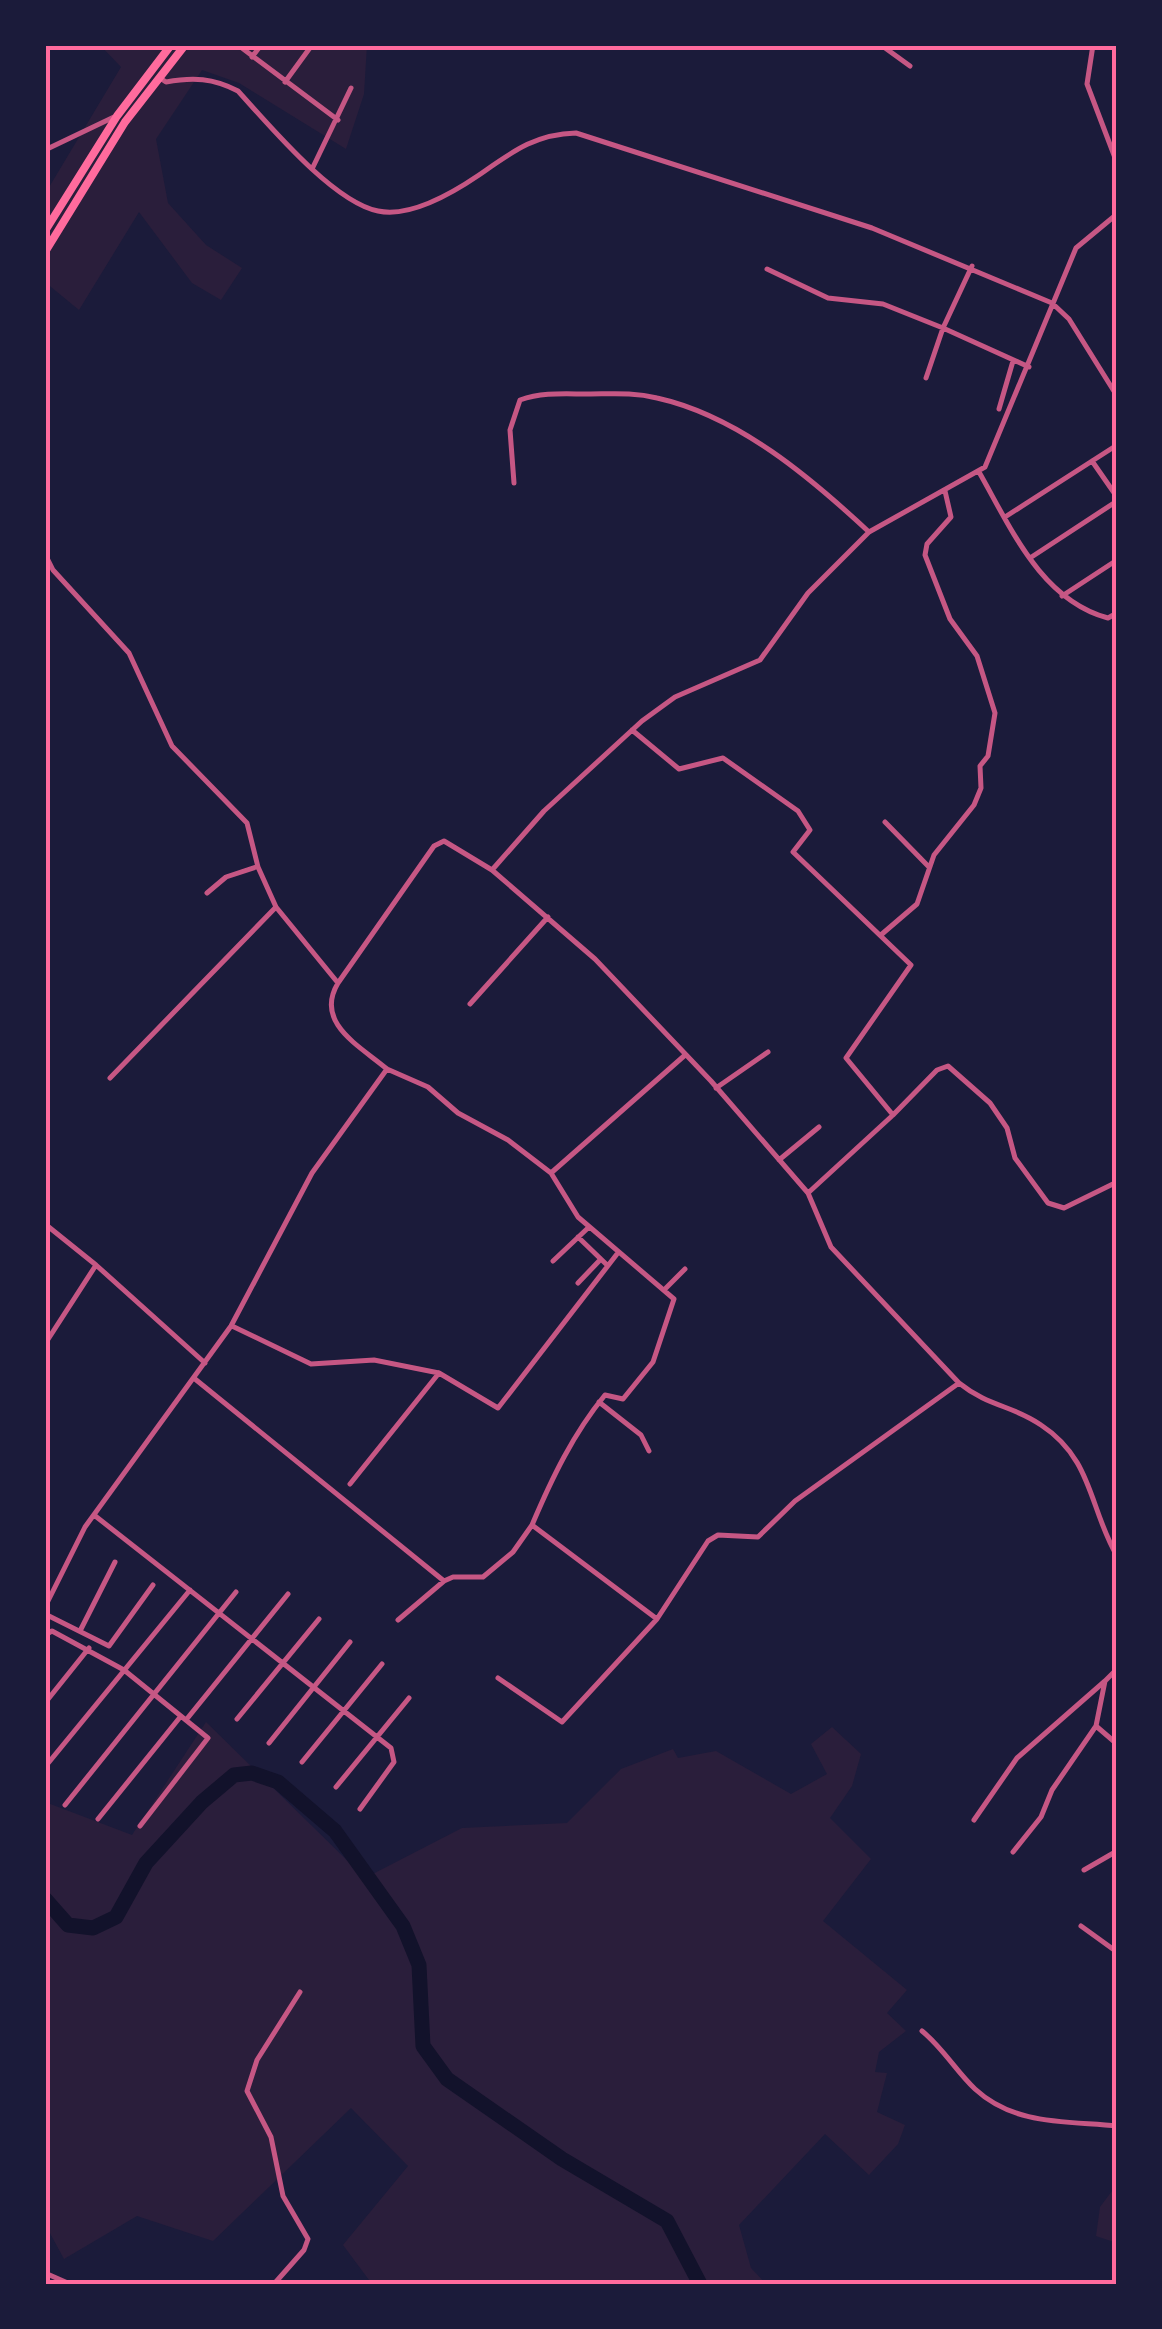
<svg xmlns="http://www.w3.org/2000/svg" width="1162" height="2329" font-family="Raleway,sans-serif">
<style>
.green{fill:#2a1e3b}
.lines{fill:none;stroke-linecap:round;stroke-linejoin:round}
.river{stroke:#12122b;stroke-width:15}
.minor{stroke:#c65784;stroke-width:5}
.secondary{stroke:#ff6b9d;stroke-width:8}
.neatline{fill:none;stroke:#ff6b9d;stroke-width:4}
</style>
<rect width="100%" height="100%" fill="#1b1b3a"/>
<path class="green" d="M 100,45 L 367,45 L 364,94 L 346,149 L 239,83 L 202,70 L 156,139 L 168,203 L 206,245 L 242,268 L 221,300 L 192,283 L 139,212 L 79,310 L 45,282 L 45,194 L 121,67 Z
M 206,1722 L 365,1878 L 462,1828 L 567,1823 L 621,1769 L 673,1749 L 678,1758 L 716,1751 L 791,1794 L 827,1774 L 811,1744 L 832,1727 L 861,1754 L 852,1786 L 830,1818 L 871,1859 L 823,1921 L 907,1990 L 887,2013 L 906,2031 L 879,2052 L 875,2072 L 887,2073 L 877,2112 L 905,2125 L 898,2144 L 869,2175 L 825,2134 L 739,2225 L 751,2268 L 766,2284 L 372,2284 L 343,2245 L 408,2166 L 351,2108 L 213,2241 L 137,2216 L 64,2259 L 45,2224 L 45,1802 L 132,1835 Z
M 1112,2191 L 1117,2194 L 1117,2243 L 1096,2236 L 1100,2207 Z"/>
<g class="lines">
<path class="river" d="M 45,1899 L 68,1925 L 93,1928 L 116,1917 L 146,1863 L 202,1802 L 234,1775 L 252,1773 L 278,1782 L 335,1831 L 403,1926 L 419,1965 L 423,2046 L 447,2079 L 562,2159 L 667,2221 L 700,2284"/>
<path class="minor" d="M 238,45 L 338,120
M 881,45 L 910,66
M 933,45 L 934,46
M 1093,45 L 1087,84 L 1117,163
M 252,57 L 261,45
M 160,78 L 166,82 C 193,77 213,78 238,91 C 269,125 333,202 378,211 C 411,218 454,192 479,175 C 512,152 535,134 576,133 L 872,228 L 1052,303 L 1069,319 L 1117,396
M 285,82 L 312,45
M 45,150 L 114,117
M 313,167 L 351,88
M 767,269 L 828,298 L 883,304 L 943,328 L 972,266
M 926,378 L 943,328 L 1029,367
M 999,409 L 1013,361
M 1092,461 L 1117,497
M 979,472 C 1011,528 1041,600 1108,618 L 1117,613
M 514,483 L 510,430 L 520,400 C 543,392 564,394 588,394 C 611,394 633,392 657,398 C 738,416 810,477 869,532
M 1005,517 L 1117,445
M 45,554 L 53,570 L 129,653 L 172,746 L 247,823 L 258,867 L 276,907 L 338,983 C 314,1023 360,1046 387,1069 L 312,1173 L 231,1326 L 85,1527 L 45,1607
M 1030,558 L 1117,501
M 1062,596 L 1117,560
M 632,730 L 679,769 L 723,758 L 798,811 L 810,830 L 793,852 L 911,965 L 846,1058 L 893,1115 L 808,1193
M 885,822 L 928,866
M 492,870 L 595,959 L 711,1081 L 808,1193 L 831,1247 L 959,1383 C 989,1407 1012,1405 1041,1425 C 1093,1459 1089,1508 1117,1556
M 207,893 L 226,877 L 256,867
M 882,934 L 917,904 L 934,855 L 974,805 L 981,788 L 980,766 L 988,756 L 995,713 L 977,656 L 950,619 L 925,555 L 927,544 L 951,517 L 945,491
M 338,983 L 434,846 L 444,841 L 492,870 L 544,811 L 642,721 L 675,697 L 760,660 L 808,593 L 869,532 L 985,467 L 1076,248 L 1117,214
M 470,1004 L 548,917
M 387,1069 L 428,1087 L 458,1113 L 508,1140 L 551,1173 L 578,1217 L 674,1299 L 653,1362 L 623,1399 L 605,1395 C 573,1434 552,1478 532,1525
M 110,1078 L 276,907
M 716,1088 L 768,1052
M 893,1115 L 937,1070 L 948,1066 L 990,1103 L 1007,1128 L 1015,1158 L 1048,1203 L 1064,1208 L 1117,1182
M 779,1160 L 819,1127
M 551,1173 L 684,1056
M 45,1224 L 96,1265
M 578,1237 L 606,1264
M 553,1261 L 589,1227
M 578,1283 L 600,1260
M 666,1288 L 685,1269
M 232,1326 L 311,1364 L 374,1360 L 439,1373 L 498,1408 L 617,1254
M 45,1344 L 96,1265 L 205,1363
M 195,1379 L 444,1581 L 453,1577 L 483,1577 L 513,1552 L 532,1525 L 657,1619 L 708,1541 L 718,1535 L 758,1537 L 795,1501 L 959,1383
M 599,1402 L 641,1435 L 649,1451
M 350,1484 L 439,1373
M 94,1515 L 391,1748 L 394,1762 L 360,1809
M 45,1614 L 109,1646 L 153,1585
M 398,1620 L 444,1581
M 80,1631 L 115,1562
M 45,1635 L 52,1631 L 124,1670 L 208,1738 L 140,1826
M 498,1678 L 562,1722 L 657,1619
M 45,1703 L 89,1648
M 237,1719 L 319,1619
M 186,1720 L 288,1594
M 1096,1726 L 1117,1744
M 269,1743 L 350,1642
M 302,1762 L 382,1664
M 45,1767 L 190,1590
M 336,1787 L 409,1698
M 65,1805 L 236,1592
M 98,1819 L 181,1716
M 974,1820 L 1017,1758 L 1105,1681
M 1013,1852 L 1041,1817 L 1052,1790 L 1096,1726 L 1105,1681 L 1117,1669
M 1084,1870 L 1117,1851
M 1081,1926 L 1117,1952
M 922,2031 C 943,2048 956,2071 975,2089 C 1015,2126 1068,2121 1117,2126
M 45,2273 L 70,2284
M 274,2284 L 304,2250 L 308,2239 L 283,2196 L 271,2137 L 247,2091 L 257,2060 L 300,1992"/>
<path class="secondary" d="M 45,231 L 117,116 L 171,45
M 45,252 L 125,122 L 185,45"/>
</g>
<rect width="1162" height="2329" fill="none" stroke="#1b1b3a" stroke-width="95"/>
<rect x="48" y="48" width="1066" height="2234" class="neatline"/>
</svg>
